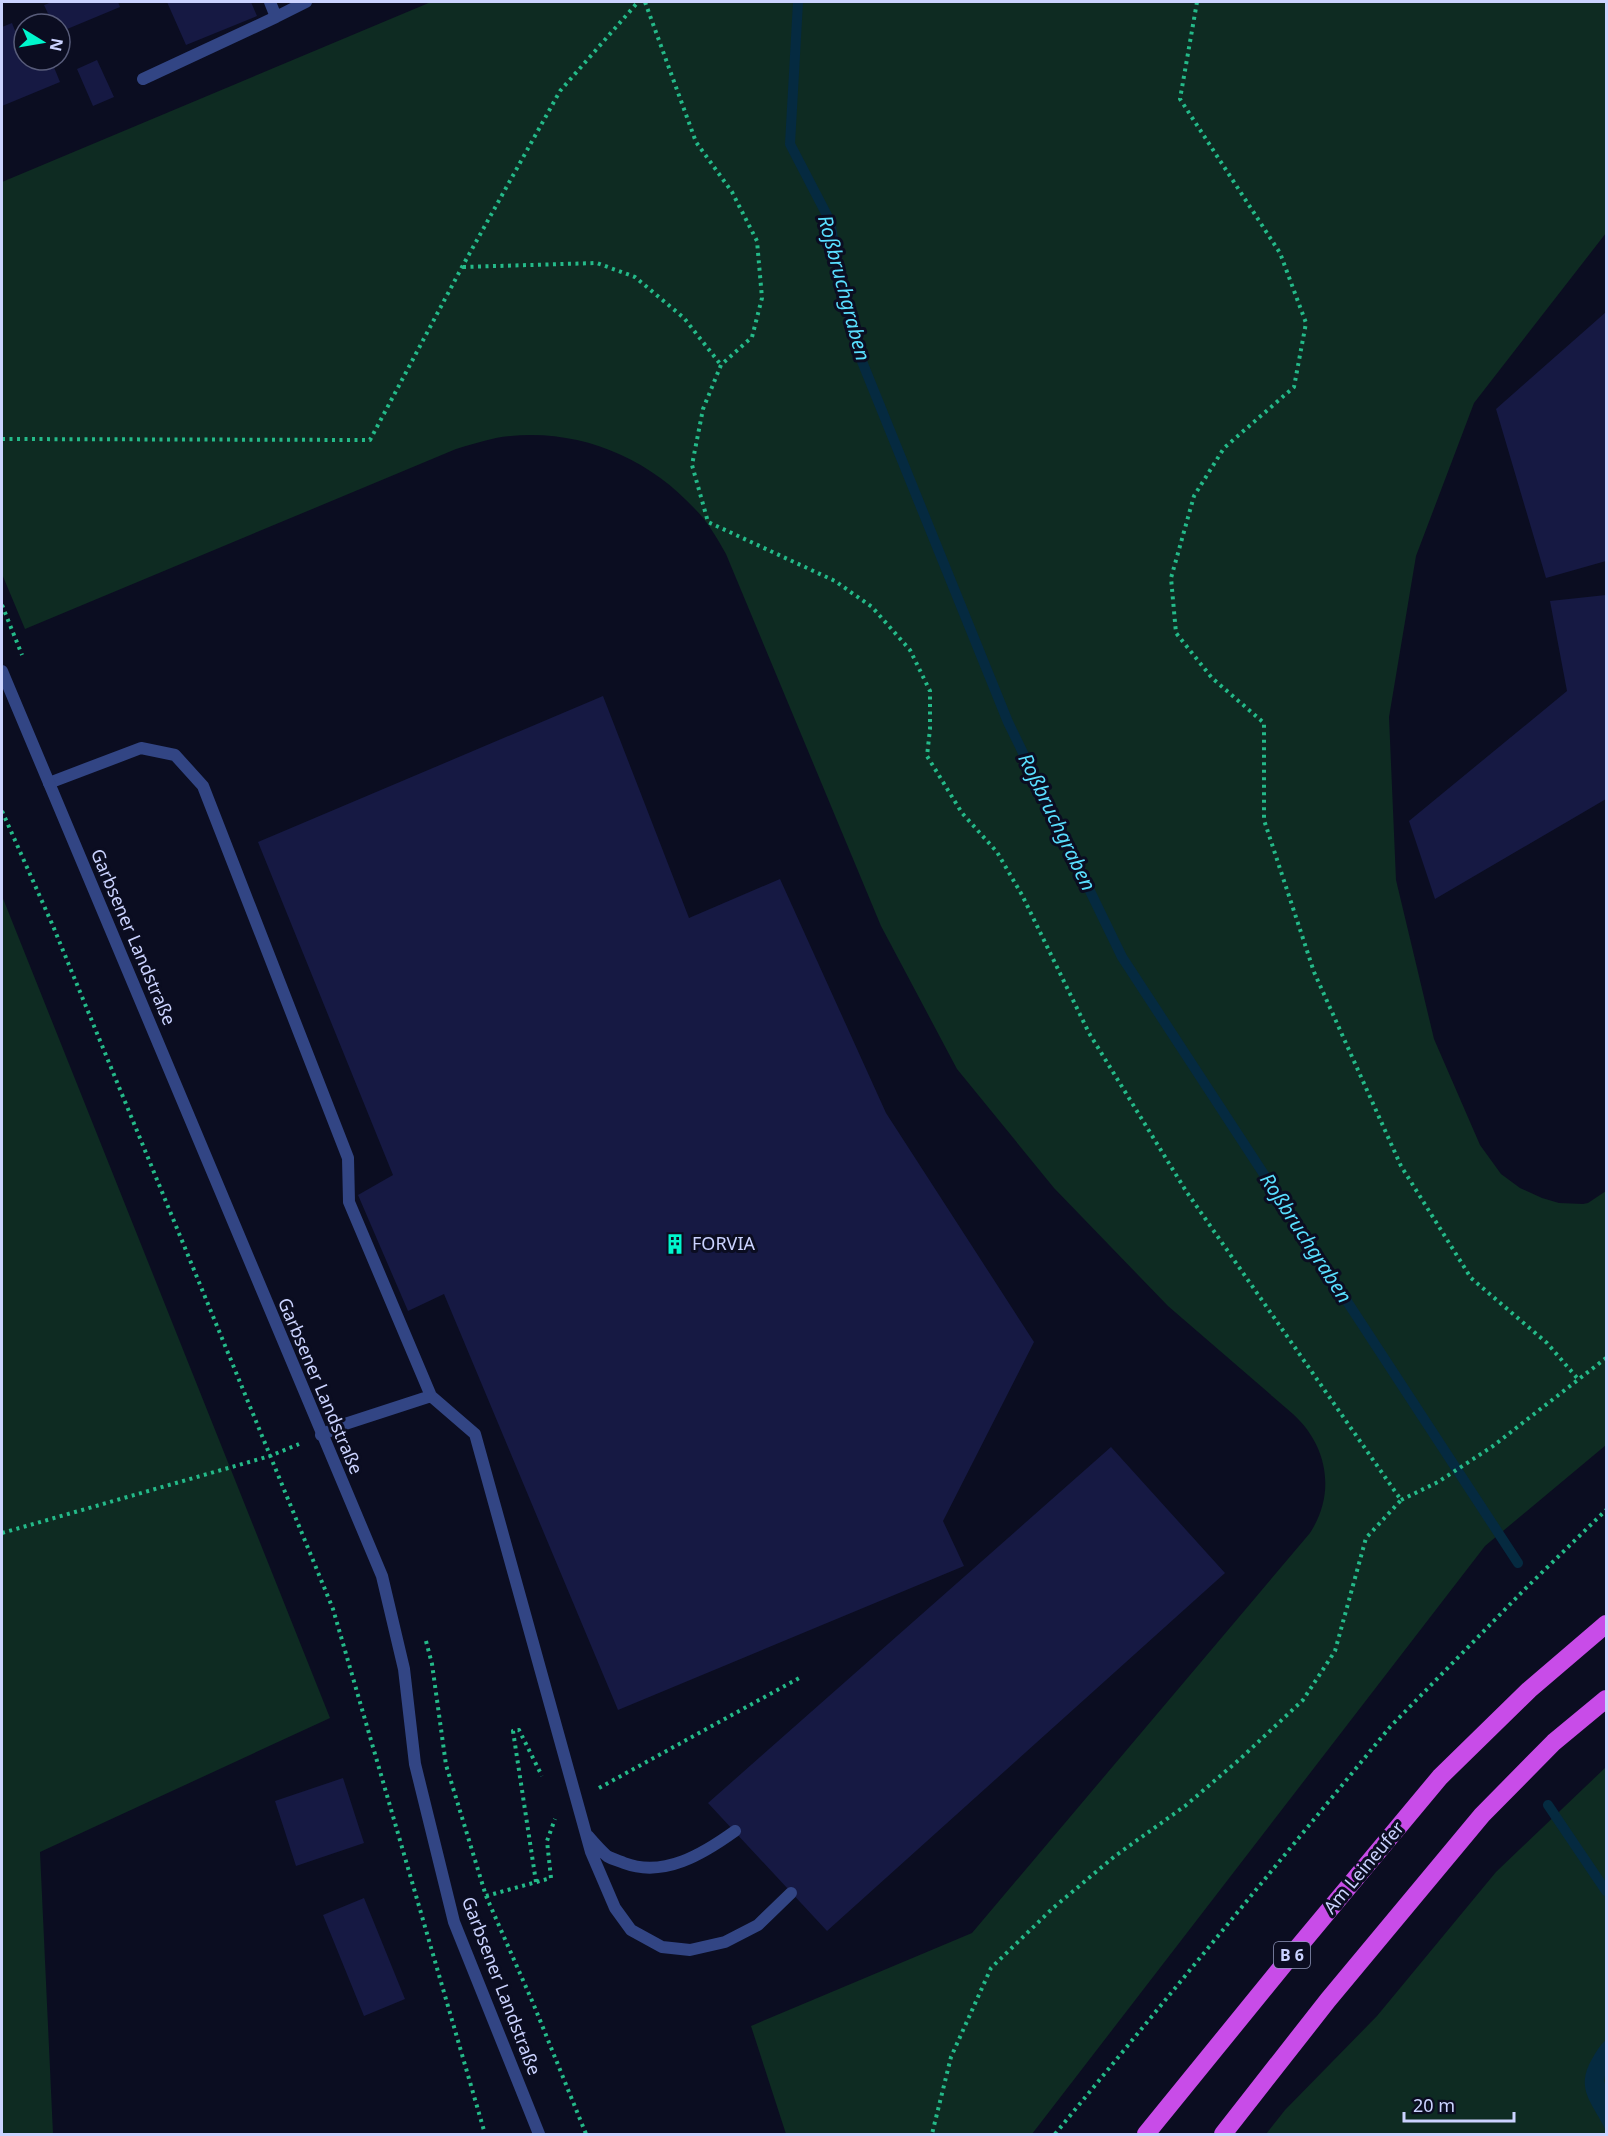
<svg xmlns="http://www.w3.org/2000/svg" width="1608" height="2136" font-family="'Noto Sans',sans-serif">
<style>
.green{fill:#0e2b22}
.water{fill:#052a40}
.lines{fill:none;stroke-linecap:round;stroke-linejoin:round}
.stream{stroke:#052a40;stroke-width:10}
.building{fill:#161943}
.path{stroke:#24ba89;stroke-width:4;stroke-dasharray:3 4.5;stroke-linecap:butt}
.service{stroke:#324584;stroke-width:12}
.tertiary{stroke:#324584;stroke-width:12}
.trunk{stroke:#c84ce8;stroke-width:18}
.labels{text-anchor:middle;stroke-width:6;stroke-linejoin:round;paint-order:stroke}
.shield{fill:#0b0d21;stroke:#9198bc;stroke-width:1.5}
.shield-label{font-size:16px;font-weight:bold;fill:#cbd3ff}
.street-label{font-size:18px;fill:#cbd3ff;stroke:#0b0d21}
.poi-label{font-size:18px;fill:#cbd3ff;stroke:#0b0d21;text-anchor:start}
.water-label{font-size:20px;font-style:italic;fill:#59dfff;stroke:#0b0d21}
</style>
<rect width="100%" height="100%" fill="#0b0d21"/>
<path class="green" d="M 431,2 L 1606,2 L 1606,233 L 1474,403 L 1416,556 L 1389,717 L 1396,880 L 1434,1039 L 1480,1145 L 1501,1174 L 1520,1188 L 1542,1198 L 1559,1203 L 1583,1204 L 1588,1203 L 1606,1191 L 1606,1445 L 1485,1546 L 1032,2134 L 786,2134 L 751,2026 L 972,1933 L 1310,1533 C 1336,1493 1328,1446 1293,1414 L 1168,1306 L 1054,1188 L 957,1069 L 881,926 L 726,554 C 717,538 708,522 695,509 C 645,454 570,425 496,438 C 482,441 469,445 456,449 L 25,629 L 2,574 L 2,182 Z
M 2,896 L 330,1718 L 40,1852 L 53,2134 L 2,2134 Z
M 1606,1767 L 1606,2134 L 1266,2134 L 1285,2110 L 1377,2016 L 1496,1872 Z"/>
<path class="water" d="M 1606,2040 L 1606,2071 L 1604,2080 L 1606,2088 L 1606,2131 C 1594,2104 1574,2090 1592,2059 C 1596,2052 1600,2045 1606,2040 Z"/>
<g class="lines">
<path class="stream" d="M 798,2 L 790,144 L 830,221 L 842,288 L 859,354 L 1008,722 L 1122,957 L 1518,1563
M 1548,1805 L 1606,1891"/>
</g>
<path class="building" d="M 52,2 L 118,2 L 120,7 L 60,32 L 60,24 L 53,24 L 44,5 Z
M 167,2 L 251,2 L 257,16 L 186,45 Z
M 12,23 L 19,41 L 24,39 L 24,60 L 51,60 L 60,82 L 2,106 L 2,27 Z
M 97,60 L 114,97 L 93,106 L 77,69 Z
M 1606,312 L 1606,561 L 1546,578 L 1496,409 Z
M 1606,595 L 1606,799 L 1435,899 L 1409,821 L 1567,691 L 1550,601 Z
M 603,696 L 689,918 L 780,879 L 886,1113 L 1034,1342 L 943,1521 L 964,1566 L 618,1710 L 444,1294 L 408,1311 L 358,1195 L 393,1175 L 258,842 Z
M 1111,1447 L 1225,1573 L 827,1931 L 708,1803 Z
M 343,1778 L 364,1843 L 296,1866 L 275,1801 Z
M 364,1898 L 405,1999 L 364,2016 L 323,1915 Z"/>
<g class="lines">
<path class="path" d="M 645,2 L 696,142 L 732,192 L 757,241 L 762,298 L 752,337 L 721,365 L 703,409 L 692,465 L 708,522 L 835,581 L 872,607 L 910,650 L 930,691 L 930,729 L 927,756 L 962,813 L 997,852 L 1022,895 L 1089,1033 L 1186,1191 L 1401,1500 L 1366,1538 L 1335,1651 L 1303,1700 L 1240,1759 L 1185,1806 L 1115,1856 L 1053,1908 L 991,1968 L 951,2057 L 932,2134
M 1197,2 L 1180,99 L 1280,253 L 1306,323 L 1294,387 L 1224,448 L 1194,496 L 1171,578 L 1176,633 L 1212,678 L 1264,723 L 1264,820 L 1314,972 L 1401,1166 L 1471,1278 L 1547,1343 L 1578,1379
M 463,267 L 597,263 L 635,277 L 684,318 L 721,365
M 2,439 L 370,440 L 462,267 L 560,91 L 638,2
M 2,605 L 22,655
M 2,811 L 53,926 L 333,1609 L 485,2134
M 1401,1500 L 1438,1482 L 1493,1446 L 1606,1358
M 2,1533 L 270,1456 L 299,1444
M 426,1641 L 432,1664 L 446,1765 L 486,1896 L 533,2003 L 586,2134
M 599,1788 L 801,1677
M 536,1882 L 513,1731 L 519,1730 L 542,1776
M 486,1896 L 551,1878 L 547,1841 L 555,1819
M 1055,2134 L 1390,1727 L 1524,1590 L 1606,1510"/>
<path class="service" d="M 270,2 L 276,17 L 306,2
M 143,79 L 276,17
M 49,783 L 141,748 L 175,755 L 203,786 L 348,1158 L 349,1202 L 431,1396
M 321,1435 L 345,1424 L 431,1396 L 475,1434 L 591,1852 L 615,1908 L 631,1930 L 662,1947 L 690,1950 L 725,1942 L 758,1925 L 791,1893
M 588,1836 C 594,1843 600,1850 607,1856 C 612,1859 619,1861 624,1863 C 664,1878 703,1854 735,1831"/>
<path class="tertiary" d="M 2,671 L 382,1576 L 404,1669 L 415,1764 L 454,1922 L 539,2134"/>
<path class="trunk" d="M 1146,2134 L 1285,1963 L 1440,1777 L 1529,1690 L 1606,1624
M 1223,2134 L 1328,2000 L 1482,1815 L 1554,1742 L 1606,1699"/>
</g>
<defs>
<g id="building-bare" transform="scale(1.62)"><path d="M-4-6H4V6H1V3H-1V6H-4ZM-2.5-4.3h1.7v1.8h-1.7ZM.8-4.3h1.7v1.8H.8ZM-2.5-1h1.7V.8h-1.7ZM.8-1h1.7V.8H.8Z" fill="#00f6cd" stroke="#0b0d21" stroke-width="2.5" paint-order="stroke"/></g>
</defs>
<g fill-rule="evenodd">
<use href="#building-bare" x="675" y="1244"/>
</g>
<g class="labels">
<rect class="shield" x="1274" y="1942" width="36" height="26" rx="4.5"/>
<g class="shield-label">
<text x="1292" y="1961">B 6</text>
</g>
<g class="street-label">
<text transform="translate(133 937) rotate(67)" y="6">Garbsener Landstraße</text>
<text transform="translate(320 1386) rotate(67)" y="6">Garbsener Landstraße</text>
<text transform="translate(1364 1868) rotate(-50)" y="6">Am Leineufer</text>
<text transform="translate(501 1986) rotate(69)" y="6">Garbsener Landstraße</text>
</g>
<g class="poi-label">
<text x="692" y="1250">FORVIA</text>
</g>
<g class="water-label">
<text transform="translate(844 288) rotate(75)" y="7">Roßbruchgraben</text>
<text transform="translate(1057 822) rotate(64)" y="7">Roßbruchgraben</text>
<text transform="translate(1306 1238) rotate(57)" y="7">Roßbruchgraben</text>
</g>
</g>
<rect width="1608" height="2136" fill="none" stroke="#cbd3ff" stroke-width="6"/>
<g transform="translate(42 42) rotate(101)"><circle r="28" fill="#0b0d21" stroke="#585c7a" stroke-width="1.5"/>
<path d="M0-4.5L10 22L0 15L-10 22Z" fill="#00f6cd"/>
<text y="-9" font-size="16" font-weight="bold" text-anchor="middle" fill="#cbd3ff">N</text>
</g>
<path d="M1404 2112v9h110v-9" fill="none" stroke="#cbd3ff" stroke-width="3"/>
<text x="1413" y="2112" font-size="18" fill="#cbd3ff" stroke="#0b0d21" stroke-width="4.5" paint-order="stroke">20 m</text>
</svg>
